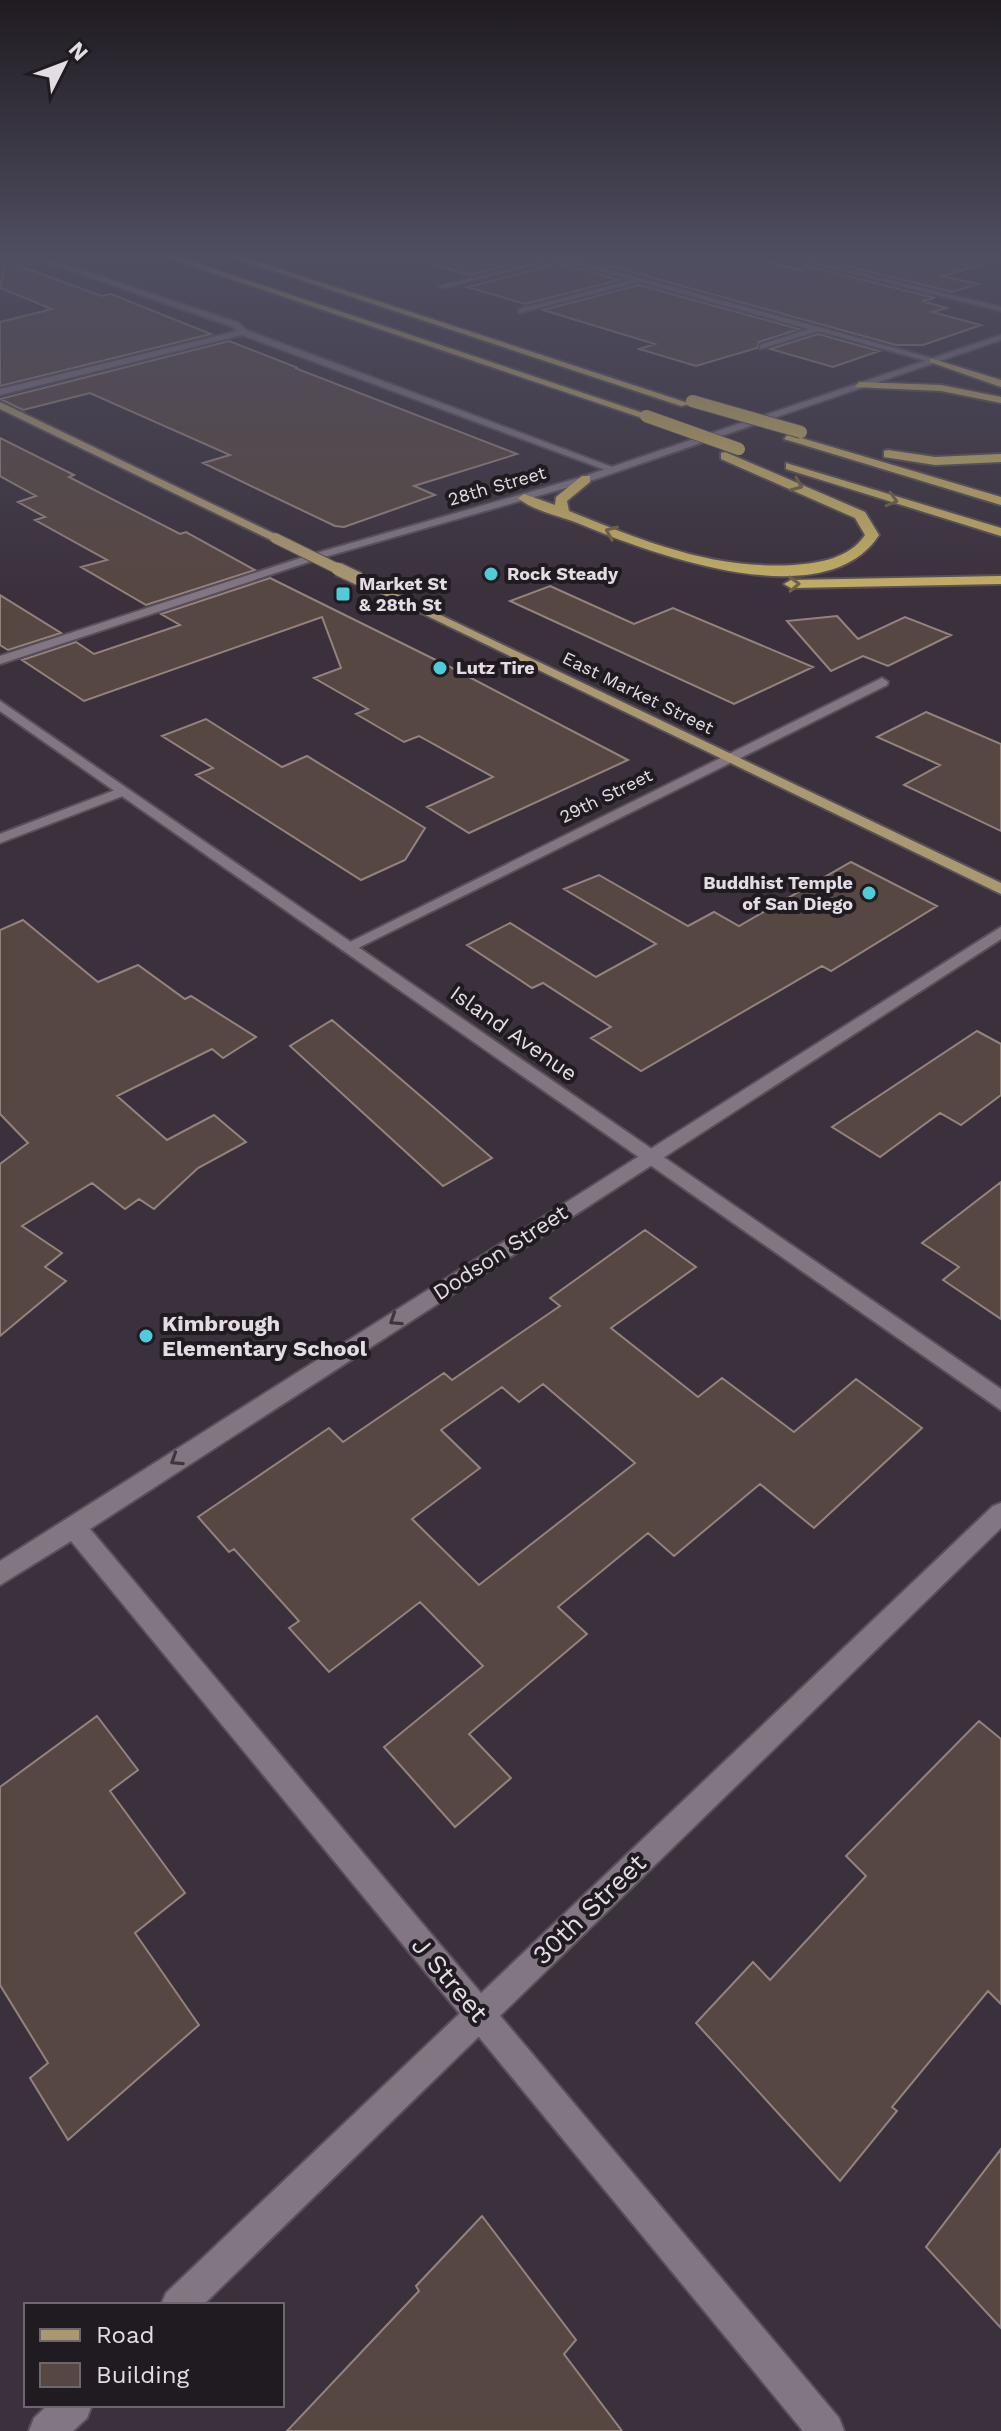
<svg xmlns="http://www.w3.org/2000/svg" width="1001" height="2431" font-family="'Work Sans',sans-serif">
<style>
.building{fill:#574742;stroke:#94837d;stroke-width:2;fill-rule:evenodd}
.lines{fill:none;stroke-linecap:round;stroke-linejoin:round}
.minor-casing{stroke:#585059;stroke-width:4}
.tertiary-casing{stroke:#585059;stroke-width:4}
.primary-casing{stroke:#585059;stroke-width:4}
.motorway-casing{stroke:#585059;stroke-width:4}
.minor{fill:#827683;fill-rule:evenodd}
.tertiary{fill:#827683;fill-rule:evenodd}
.primary{fill:#aa9870;fill-rule:evenodd}
.motorway{fill:#c4ae64;fill-rule:evenodd}
.primary-bridge-far1-casing{stroke:#585059;stroke-width:12;stroke-linecap:butt}
.primary-bridge-casing{stroke:#585059;stroke-width:16;stroke-linecap:butt}
.motorway-bridge-casing{stroke:#585059;stroke-width:14;stroke-linecap:butt}
.primary-bridge-far1{stroke:#aa9870;stroke-width:10}
.primary-bridge{stroke:#aa9870;stroke-width:13}
.motorway-bridge{stroke:#c4ae64;stroke-width:12}
.oneway{stroke:#726442}
.oneway2{stroke:#3d363e}
.poi-dot{fill:#52cbd8;stroke:#1f1b20;stroke-width:3}
.labels{text-anchor:middle;stroke-width:8;stroke-linejoin:round;paint-order:stroke}
.far-street-label{font-size:18px;fill:#e3dce3;stroke:#1f1b20}
.far-poi-label{font-size:18px;font-weight:bold;fill:#e3dce3;stroke:#1f1b20;text-anchor:start}
.street-label{font-size:22px;fill:#e3dce3;stroke:#1f1b20}
.poi-label{font-size:22px;font-weight:bold;fill:#e3dce3;stroke:#1f1b20;text-anchor:start}
.near-street-label{font-size:26px;fill:#e3dce3;stroke:#1f1b20}
</style>
<rect width="100%" height="100%" fill="#3b313c"/>
<path class="building" d="M 422,253 L 559,253 L 469,275 L 421,261 Z
M 577,253 L 648,253 L 669,258 L 730,253 L 802,270 L 803,265 L 935,298 L 922,301 L 947,308 L 932,312 L 981,325 L 923,345 L 896,345 L 577,257 Z
M 804,253 L 991,253 L 992,261 L 943,276 L 978,284 L 953,292 L 804,256 Z
M 5,261 L 102,296 L 111,294 L 211,334 L 0,386 L 0,322 L 52,309 L 0,288 Z
M 559,263 L 619,280 L 525,304 L 468,287 Z
M 639,285 L 799,329 L 759,342 L 757,348 L 696,366 L 639,349 L 655,344 L 543,310 Z
M 818,334 L 879,351 L 833,367 L 770,349 Z
M 229,341 L 298,368 L 295,368 L 517,454 L 414,486 L 435,495 L 344,527 L 335,526 L 203,463 L 230,455 L 90,393 L 23,410 L 0,399 Z
M 0,438 L 74,475 L 69,477 L 180,534 L 186,532 L 255,570 L 146,605 L 81,567 L 107,560 L 35,520 L 45,517 L 18,502 L 36,496 L 0,476 Z
M 270,578 L 450,667 L 628,760 L 469,833 L 427,807 L 493,777 L 419,736 L 404,742 L 356,714 L 368,709 L 314,678 L 341,668 L 322,617 L 84,701 L 22,660 L 76,642 L 94,654 L 180,625 L 161,614 Z
M 550,586 L 634,624 L 673,608 L 813,667 L 734,704 L 510,601 Z
M 0,595 L 61,633 L 8,650 L 0,645 Z
M 837,616 L 858,639 L 905,617 L 951,635 L 888,666 L 863,656 L 831,671 L 787,621 Z
M 926,712 L 1001,744 L 1001,831 L 904,785 L 940,765 L 877,737 Z
M 206,719 L 282,767 L 307,756 L 425,828 L 405,860 L 361,880 L 196,775 L 213,768 L 162,736 Z
M 851,862 L 937,906 L 831,971 L 822,966 L 641,1071 L 591,1038 L 611,1027 L 543,983 L 532,988 L 467,945 L 510,923 L 596,977 L 656,944 L 564,889 L 599,875 L 688,926 L 714,912 L 739,926 Z
M 23,920 L 98,982 L 138,965 L 185,999 L 191,996 L 256,1037 L 223,1058 L 212,1049 L 117,1096 L 167,1140 L 214,1115 L 246,1142 L 198,1168 L 154,1209 L 139,1199 L 125,1209 L 92,1183 L 22,1226 L 62,1253 L 45,1267 L 66,1281 L 0,1336 L 0,1164 L 28,1143 L 0,1114 L 0,930 Z
M 332,1020 L 424,1099 L 492,1158 L 443,1186 L 290,1046 Z
M 977,1031 L 1001,1044 L 1001,1095 L 961,1125 L 940,1113 L 880,1157 L 832,1127 Z
M 1001,1182 L 1001,1319 L 943,1280 L 959,1267 L 922,1243 Z
M 645,1230 L 696,1267 L 611,1328 L 698,1397 L 722,1378 L 794,1432 L 856,1379 L 922,1428 L 814,1528 L 760,1484 L 674,1556 L 648,1533 L 558,1607 L 587,1634 L 469,1734 L 511,1778 L 455,1827 L 384,1747 L 483,1666 L 420,1602 L 329,1672 L 289,1628 L 299,1621 L 234,1549 L 229,1552 L 198,1517 L 329,1428 L 343,1442 L 444,1373 L 452,1380 L 560,1306 L 550,1298 ZM 543,1384 L 635,1463 L 479,1585 L 412,1519 L 480,1468 L 441,1430 L 502,1387 L 519,1402 Z
M 97,1716 L 138,1770 L 110,1791 L 185,1893 L 135,1933 L 199,2025 L 68,2140 L 30,2078 L 48,2063 L 0,1985 L 0,1787 Z
M 979,1721 L 1001,1739 L 1001,2004 L 988,1991 L 892,2107 L 897,2111 L 840,2181 L 696,2023 L 753,1962 L 770,1980 L 866,1876 L 846,1856 Z
M 1001,2149 L 1001,2328 L 926,2247 Z
M 482,2216 L 576,2340 L 564,2354 L 622,2431 L 287,2431 L 419,2291 L 416,2286 Z"/>
<g class="lines">
<g class="minor-casing">
<path id="minor" d="M 20,253 L 31,253 L 239,323 L 246,330 L 620,470 L 611,472 L 242,335 L 0,395 L 0,389 L 237,331 L 233,327 Z
M 571,253 L 575,255 L 568,258 L 938,360 L 934,363 L 818,331 L 760,349 L 760,345 L 809,329 L 639,282 L 519,313 L 519,309 L 631,280 L 559,260 L 443,288 L 439,286 Z
M 768,253 L 780,253 L 1001,307 L 1001,311 Z
M 882,678 L 888,682 L 887,685 L 354,950 L 342,950 L 340,947 Z
M 123,787 L 130,791 L 128,794 L 0,843 L 0,834 Z
M 1001,927 L 1001,939 L 90,1529 L 839,2418 L 844,2431 L 803,2431 L 71,1541 L 0,1585 L 0,1561 Z"/>
</g>
<g class="tertiary-casing">
<path id="tertiary" d="M 1001,335 L 1001,340 L 590,481 L 321,558 L 0,664 L 0,656 L 313,554 L 582,477 Z
M 0,701 L 1001,1389 L 1001,1410 L 0,711 Z
M 1001,1503 L 1001,1528 L 203,2305 L 161,2305 L 166,2293 L 993,1506 Z
M 48,2405 L 92,2405 L 87,2418 L 73,2431 L 29,2431 L 34,2418 Z"/>
</g>
<g class="primary-casing">
<path id="primary" d="M 0,402 L 279,536 L 280,538 L 271,540 L 0,409 Z
M 359,576 L 1001,883 L 1001,894 L 355,581 L 353,579 Z"/>
</g>
<g class="motorway-casing">
<path id="motorway" d="M 154,253 L 166,253 L 652,416 L 642,418 Z
M 219,253 L 231,253 L 691,404 L 681,406 Z
M 930,358 L 1001,380 L 1001,387 L 930,362 Z
M 859,382 L 941,385 L 1001,397 L 1001,403 L 941,391 L 855,387 Z
M 788,434 L 1001,497 L 1001,505 L 784,439 Z
M 888,450 L 935,457 L 1001,454 L 1001,462 L 935,465 L 884,457 L 884,451 Z
M 725,452 L 865,512 L 879,535 C 825,619 649,553 580,524 C 561,516 533,511 518,498 L 524,494 L 555,505 L 556,497 L 582,476 L 590,476 L 590,482 L 567,501 L 569,511 C 643,541 713,570 794,565 C 820,563 850,558 865,535 L 855,518 L 721,459 L 721,453 Z
M 786,463 L 1001,528 L 1001,536 L 786,469 Z
M 1001,576 L 1001,584 L 791,588 L 784,584 L 791,580 Z"/>
</g>
<use href="#minor" class="minor"/>
<use href="#tertiary" class="tertiary"/>
<use href="#primary" class="primary"/>
<use href="#motorway" class="motorway"/>
<g class="primary-bridge-far1-casing">
<path id="primary-bridge-far1" d="M 275,538 L 342,571"/>
</g>
<g class="primary-bridge-casing">
<path id="primary-bridge" d="M 338,569 L 359,579"/>
</g>
<g class="motorway-bridge-casing">
<path id="motorway-bridge" d="M 692,401 L 801,432
M 646,416 L 739,449"/>
</g>
<use href="#primary-bridge-far1" class="primary-bridge-far1"/>
<use href="#primary-bridge" class="primary-bridge"/>
<use href="#motorway-bridge" class="motorway-bridge"/>
</g>
<defs><path id="oneway-chevron" d="M-2-3.5L2.5 0L-2 3.5" fill="none" stroke-width="1.6" stroke-linecap="round" stroke-linejoin="round" transform="scale(2)"/></defs>
<g class="oneway">
<use href="#oneway-chevron" transform="translate(797 485) rotate(22)"/>
<use href="#oneway-chevron" transform="translate(892 500) rotate(16)"/>
<use href="#oneway-chevron" transform="translate(611 532) rotate(-157)"/>
<use href="#oneway-chevron" transform="translate(794 584) rotate(-2)"/>
</g>
<g class="oneway2">
<use href="#oneway-chevron" transform="translate(395 1320) rotate(147)"/>
<use href="#oneway-chevron" transform="translate(176 1460) rotate(147)"/>
</g>
<linearGradient id="sky" x2="0" y2="1"><stop stop-color="#201b21"/><stop offset="0.43" stop-color="#4f4e61"/><stop offset="1" stop-color="#4f4e61" stop-opacity="0"/></linearGradient>
<rect width="1001" height="593" fill="url(#sky)"/>
<g class="poi-dot">
<circle cx="491" cy="574" r="8"/>
<rect x="335" y="586" width="16" height="16" rx="4"/>
<circle cx="440" cy="668" r="8"/>
<circle cx="869" cy="893" r="8"/>
<circle cx="146" cy="1336" r="8"/>
</g>
<g class="labels">
<g class="far-street-label">
<text transform="translate(497 486) rotate(-16)" y="6">28th Street</text>
<text transform="translate(638 693) rotate(26)" y="6">East Market Street</text>
<text transform="translate(606 796) rotate(-26)" y="6">29th Street</text>
</g>
<g class="far-poi-label">
<text x="507" y="580">Rock Steady</text>
<text x="359" y="590">Market St<tspan x="359" dy="21">&amp; 28th St</tspan></text>
<text x="456" y="674">Lutz Tire</text>
<text x="853" y="889" text-anchor="end">Buddhist Temple<tspan x="853" dy="21">of San Diego</tspan></text>
</g>
<g class="street-label">
<text transform="translate(514 1033) rotate(35)" y="8">Island Avenue</text>
<text transform="translate(500 1252) rotate(-33)" y="8">Dodson Street</text>
</g>
<g class="poi-label">
<text x="162" y="1331">Kimbrough<tspan x="162" dy="25">Elementary School</tspan></text>
</g>
<g class="near-street-label">
<text transform="translate(589 1909) rotate(-44)" y="9">30th Street</text>
<text transform="translate(450 1979) rotate(50)" y="9">J Street</text>
</g>
</g>
<rect x="24" y="2303" width="260" height="104" fill="#1f1b20" stroke="#6d686e" stroke-width="2"/>
<rect x="40" y="2329" width="40" height="12" fill="#aa9870" stroke="#6d686e" stroke-width="2"/>
<text x="96" y="2343" font-size="24" fill="#e3dce3">Road</text>
<rect x="40" y="2363" width="40" height="24" fill="#574742" stroke="#6d686e" stroke-width="2"/>
<text x="96" y="2383" font-size="24" fill="#e3dce3">Building</text>
<g transform="translate(64 64) rotate(48)" stroke="#1f1b20" stroke-width="6" paint-order="stroke">
<path d="M0-6L14 30L0 20L-14 30Z" fill="#e3dce3"/>
<text y="-12" font-size="22" font-weight="bold" text-anchor="middle" fill="#e3dce3">N</text>
</g>
</svg>
